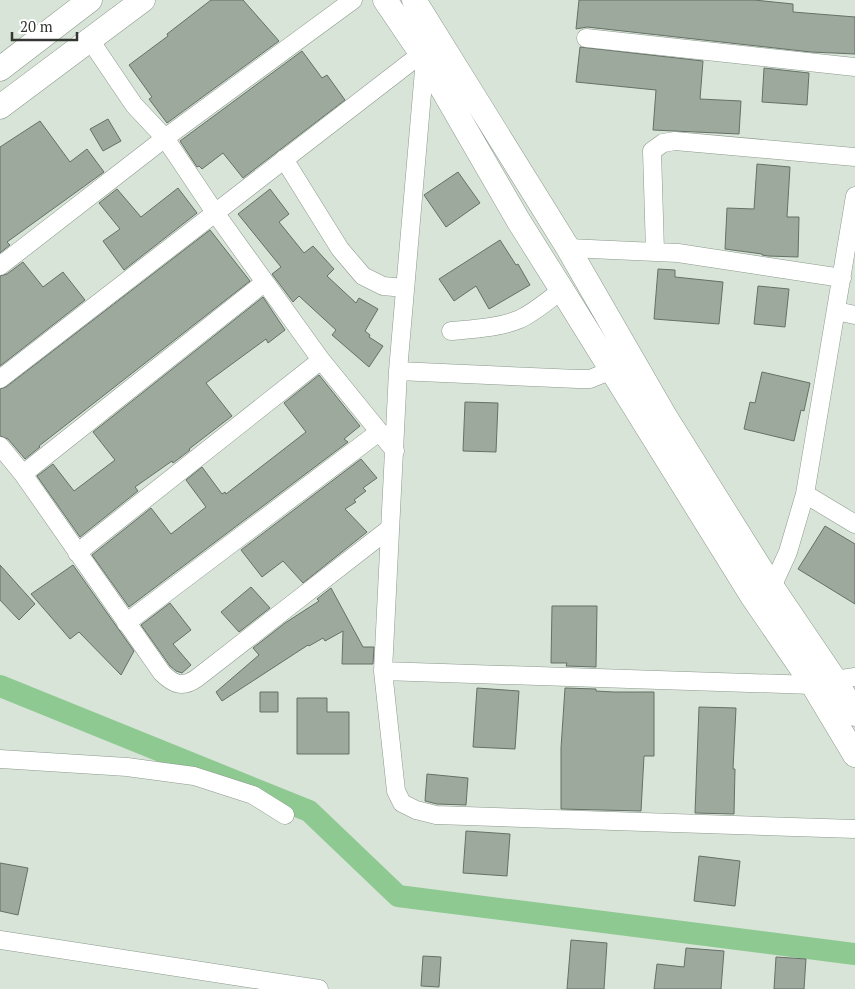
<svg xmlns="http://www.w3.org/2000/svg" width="855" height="989" font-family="'PT Serif',serif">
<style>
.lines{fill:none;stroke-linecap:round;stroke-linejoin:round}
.canal{stroke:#8dc991;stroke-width:22}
.building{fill:#9da99d;stroke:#657166}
.street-casing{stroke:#8c998d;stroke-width:19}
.secondary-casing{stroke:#8c998d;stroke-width:25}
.street{stroke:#fff;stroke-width:18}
.secondary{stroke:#fff;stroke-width:24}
</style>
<rect width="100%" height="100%" fill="#d7e4d7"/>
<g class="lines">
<path class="canal" d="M 0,686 L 309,811 L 398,896 L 855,954"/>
</g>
<path class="building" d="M 211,0 L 243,0 L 279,41 L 167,123 L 149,99 L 152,97 L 129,65 L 168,36 L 167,34 Z
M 579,0 L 754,0 L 793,4 L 793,12 L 855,17 L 855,54 L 811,52 L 587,27 L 576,29 Z
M 580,47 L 703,61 L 700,99 L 741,101 L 739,134 L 653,130 L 656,90 L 576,82 Z
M 302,51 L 322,78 L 327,75 L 345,100 L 243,178 L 223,153 L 202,169 L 199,166 L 197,167 L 180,141 Z
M 764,68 L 809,73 L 807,105 L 762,102 Z
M 108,119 L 121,141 L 103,151 L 90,129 Z
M 40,121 L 70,162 L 87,149 L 104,172 L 7,242 L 10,245 L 0,253 L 0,147 Z
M 757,164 L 790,167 L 787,217 L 799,217 L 798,257 L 768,256 L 762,255 L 762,254 L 725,249 L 727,208 L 754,209 Z
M 458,172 L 480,203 L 446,227 L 424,195 Z
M 178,188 L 197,213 L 124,270 L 103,241 L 120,229 L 99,203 L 117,189 L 141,217 Z
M 270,189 L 289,214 L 279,222 L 304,253 L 313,246 L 334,269 L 327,276 L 356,303 L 359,298 L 378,309 L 365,331 L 370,335 L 369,337 L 383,346 L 369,367 L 332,335 L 336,330 L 299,296 L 293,302 L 272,274 L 281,267 L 238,214 Z
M 210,230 L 250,281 L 39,446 L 40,447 L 25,459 L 8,439 L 0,436 L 0,389 L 6,387 Z
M 500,240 L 516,265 L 518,264 L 530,285 L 489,309 L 476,286 L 454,301 L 439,279 Z
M 23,262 L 43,287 L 63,272 L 85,300 L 0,366 L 0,276 L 7,274 Z
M 658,269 L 675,270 L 675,277 L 723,282 L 719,324 L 654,319 Z
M 758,286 L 789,289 L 785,327 L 754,324 Z
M 263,297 L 285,330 L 268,343 L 266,339 L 206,383 L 232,416 L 189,449 L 190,450 L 173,463 L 172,461 L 135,487 L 138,491 L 80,537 L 37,476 L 53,464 L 74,491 L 115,460 L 93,432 Z
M 762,372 L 810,383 L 804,411 L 801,410 L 794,441 L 744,429 L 750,402 L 755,403 Z
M 319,375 L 360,426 L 344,439 L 348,442 L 129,607 L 92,555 L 151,508 L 171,534 L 206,507 L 186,480 L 202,467 L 222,494 L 225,492 L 226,494 L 306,432 L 284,403 Z
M 465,402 L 498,403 L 496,452 L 463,451 Z
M 361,459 L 377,478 L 363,488 L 366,491 L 354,500 L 356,502 L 345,509 L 367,532 L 303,583 L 283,561 L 262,577 L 241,550 Z
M 825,526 L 855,544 L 855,604 L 798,569 Z
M 0,565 L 35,604 L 19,620 L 0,600 Z
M 73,565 L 134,651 L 121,675 L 79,632 L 70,639 L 31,594 Z
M 251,587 L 270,608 L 239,632 L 221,612 Z
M 331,588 L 363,647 L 374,647 L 373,664 L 342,664 L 343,631 L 325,641 L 323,638 L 309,646 L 308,645 L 222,701 L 216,692 L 259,655 L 253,648 L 285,623 L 319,601 L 317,599 Z
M 170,603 L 191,630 L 173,644 L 191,665 L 182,673 L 176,671 L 170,666 L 141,625 Z
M 552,606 L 597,606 L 596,667 L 566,666 L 567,663 L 551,663 Z
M 477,688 L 519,691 L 515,749 L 473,747 Z
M 565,688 L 596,689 L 596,691 L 614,692 L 654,692 L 654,756 L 644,756 L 641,811 L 561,809 L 561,748 Z
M 260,692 L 278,692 L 278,712 L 260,712 Z
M 297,698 L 327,698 L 327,712 L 349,712 L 349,754 L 297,754 Z
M 699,707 L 736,708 L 733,769 L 735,769 L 734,814 L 695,813 Z
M 427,774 L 468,778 L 466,805 L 437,804 L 425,801 Z
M 466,831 L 510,834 L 507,876 L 463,873 Z
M 699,856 L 740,861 L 735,906 L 694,901 Z
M 0,863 L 28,868 L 18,915 L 0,911 Z
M 571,940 L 607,943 L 604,989 L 567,989 Z
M 686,948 L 724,951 L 721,989 L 654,989 L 657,964 L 684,967 Z
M 423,956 L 441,957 L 439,987 L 421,986 Z
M 776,957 L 806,959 L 804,989 L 774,989 Z"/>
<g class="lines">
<g class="street-casing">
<path id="street" d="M 586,38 L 855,67
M 90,40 L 134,105 L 165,138 L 216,214 L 321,360 L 395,451
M 425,59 L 398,371 L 383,671 L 396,791 L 402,803 L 416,810 L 436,815 L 855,829
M 284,159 L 340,249 L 363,276 L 383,286 L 405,288
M 568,248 L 678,253 L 842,278
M 655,251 L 652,151 L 663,143 L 675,141 L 855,157
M 0,266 L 165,138 L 353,0
M 836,311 L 855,315
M 451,331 C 473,329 499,328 520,319 C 535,312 548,300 562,290
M 398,371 L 578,379 L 590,379 L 612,370
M 0,379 L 421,54
M 0,446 L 23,474 L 162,673 C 174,685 183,688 197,678 L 389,529
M 23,474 L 265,282
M 805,494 L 855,524
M 77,553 L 321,360
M 767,594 L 772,587 L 788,552 L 805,494 L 855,196
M 126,623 L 379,432
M 383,671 L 813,685
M 835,680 L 855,677
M 0,759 L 127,767 L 194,776 L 253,795 L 285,815
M 0,940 L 319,989"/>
</g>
<g class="secondary-casing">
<path id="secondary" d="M 385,0 L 425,59 L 518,220 L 562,290 L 752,596 L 813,685 L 855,755
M 414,0 L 568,248 L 666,418 L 772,587 L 835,680 L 855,714
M 0,69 L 90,0
M 0,107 L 143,0"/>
</g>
<use href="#street" class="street"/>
<use href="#secondary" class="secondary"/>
</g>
<path d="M12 32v8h65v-8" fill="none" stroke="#323732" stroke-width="2.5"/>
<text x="20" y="32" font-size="15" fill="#323732" stroke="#ffffff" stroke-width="4" paint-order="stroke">20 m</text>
</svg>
